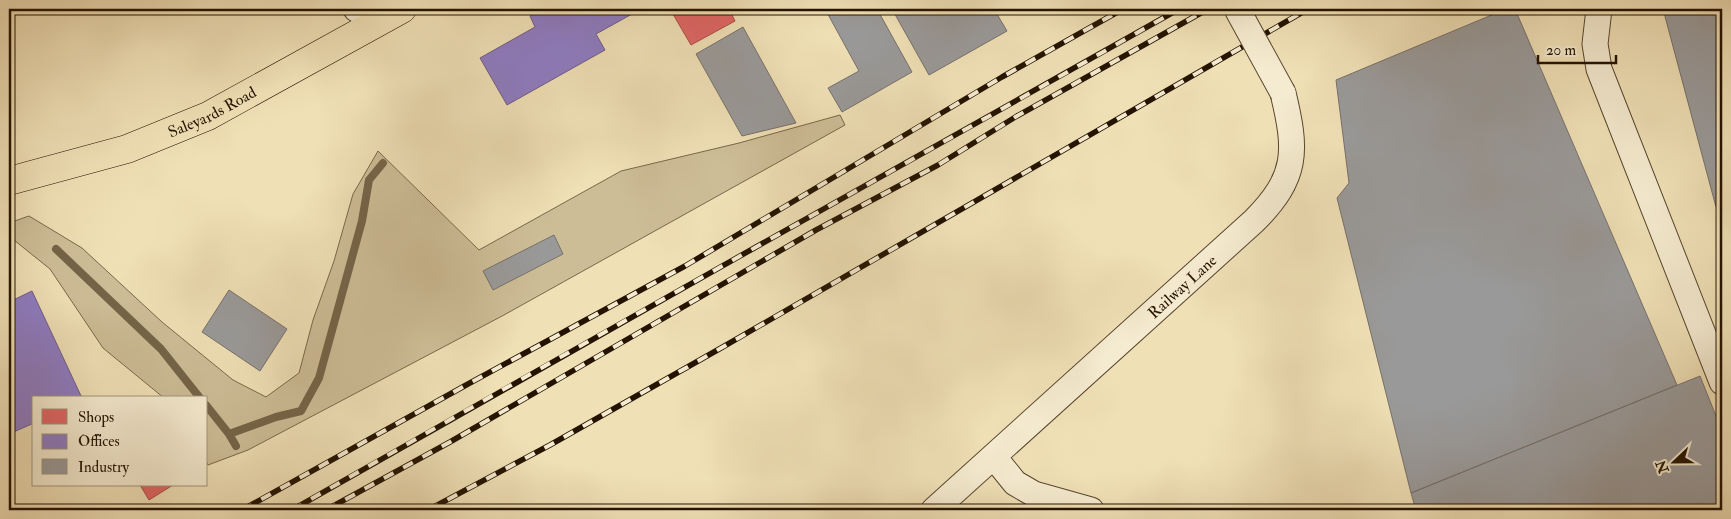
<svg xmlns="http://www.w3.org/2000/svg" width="1731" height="519" font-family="'IM FELL Double Pica',serif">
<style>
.green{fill:#cdbd97;stroke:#78684c}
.shops{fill:#e06666;stroke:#a84d47}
.offices{fill:#8e7cc3;stroke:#6e5c88}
.industry{fill:#999;stroke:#76716b}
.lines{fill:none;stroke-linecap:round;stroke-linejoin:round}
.stream{stroke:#756448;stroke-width:8}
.minor-casing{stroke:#57462e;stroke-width:27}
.major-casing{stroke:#241300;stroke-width:29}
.minor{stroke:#f5ebd0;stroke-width:25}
.major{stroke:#f0e0b6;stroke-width:28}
.rail-casing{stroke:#241300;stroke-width:5.5}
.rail{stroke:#f5ebd0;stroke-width:4;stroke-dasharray:11;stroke-linecap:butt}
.minor-bridge-casing{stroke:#57462e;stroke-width:27;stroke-linecap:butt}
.minor-bridge{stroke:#f5ebd0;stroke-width:25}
.labels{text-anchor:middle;stroke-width:5;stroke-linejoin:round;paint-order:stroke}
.street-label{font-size:16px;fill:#241300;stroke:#f5ebd0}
</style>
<rect width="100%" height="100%" fill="#f0e0b6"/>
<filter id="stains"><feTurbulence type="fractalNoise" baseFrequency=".004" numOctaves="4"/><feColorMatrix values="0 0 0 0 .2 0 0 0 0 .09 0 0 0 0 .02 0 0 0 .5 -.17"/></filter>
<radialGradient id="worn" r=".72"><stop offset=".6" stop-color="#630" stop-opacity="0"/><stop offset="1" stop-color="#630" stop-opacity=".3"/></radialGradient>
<path class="green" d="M 840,115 L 845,125 L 504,315 L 248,450 L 208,465 L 206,461 L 206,398 L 164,398 L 103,348 L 50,269 L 9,236 L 9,223 L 29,216 L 82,248 L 162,322 L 233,380 L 266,397 L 299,373 L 313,320 L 334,261 L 353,194 L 378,151 L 479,250 L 621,171 L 739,143 Z"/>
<path class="shops" d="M 670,9 L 729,9 L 735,21 L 691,45 Z
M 140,485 L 173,485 L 149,500 Z"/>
<path class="offices" d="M 543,9 L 641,9 L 596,34 L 605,50 L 507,105 L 480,58 L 535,27 L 530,16 Z
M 32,291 L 82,398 L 34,398 L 34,423 L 9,434 L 9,302 Z"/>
<path class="industry" d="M 825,9 L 877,9 L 912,72 L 842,112 L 828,88 L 859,71 Z
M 892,9 L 994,9 L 1007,31 L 929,75 Z
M 1506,9 L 1515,9 L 1677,385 L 1411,493 L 1337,198 L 1349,183 L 1336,80 Z
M 1663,9 L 1722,9 L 1722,205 L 1716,207 Z
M 743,27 L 796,123 L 742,136 L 696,54 Z
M 554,235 L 563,254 L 493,290 L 483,271 Z
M 229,290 L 287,329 L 260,371 L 202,332 Z
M 1700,376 L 1722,431 L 1722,510 L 1416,510 L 1411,493 Z"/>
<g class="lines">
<path class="stream" d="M 56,249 L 161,349 L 200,398
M 206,405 L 229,434 L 236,446
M 229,434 L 276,417 L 301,411 L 319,378 L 362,221 L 369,180 L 383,163"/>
<g class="minor-casing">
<g id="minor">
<path d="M 356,9 L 378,22"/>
<path d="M 1599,9 L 1595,44 L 1599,69 L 1722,382"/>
<path d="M 994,457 L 1015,483 L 1034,494 L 1091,510"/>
<path id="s1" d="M 934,510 L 1254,221 C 1298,177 1297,151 1283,93"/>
</g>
</g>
<g class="major-casing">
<g id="major">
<path id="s2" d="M 9,181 L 127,149 L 208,116 L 402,9"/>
</g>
</g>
<use href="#minor" class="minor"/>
<use href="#major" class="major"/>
<g class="rail-casing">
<path id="rail" d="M 242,510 L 468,384 L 685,266 L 1002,77 L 1123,9
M 292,510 C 586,341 884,176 1179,9
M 326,510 L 450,442 L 816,230 L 938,165 L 1017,116 L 1208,9
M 428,510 L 550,445 L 721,348 L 1308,9"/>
</g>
<use href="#rail" class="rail"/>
<g class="minor-bridge-casing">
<path id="minor-bridge" d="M 1237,9 L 1283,93"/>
</g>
<use href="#minor-bridge" class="minor-bridge"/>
</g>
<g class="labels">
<g class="street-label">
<text dy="6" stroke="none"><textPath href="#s2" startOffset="215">Saleyards Road</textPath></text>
<text dy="6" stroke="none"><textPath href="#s1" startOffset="334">Railway Lane</textPath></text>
</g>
</g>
<rect width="1731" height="519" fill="none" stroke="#f0e0b6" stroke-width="30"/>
<rect x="10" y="10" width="1711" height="499" fill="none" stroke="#241300" stroke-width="2.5"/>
<rect x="15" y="15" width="1701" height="489" fill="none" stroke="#241300"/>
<rect x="32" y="396" width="175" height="90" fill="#f5ebd0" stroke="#a1957d"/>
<rect x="42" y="409" width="25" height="15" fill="#e06666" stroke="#a1957d"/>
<text x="78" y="422" font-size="15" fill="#241300">Shops</text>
<rect x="42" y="434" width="25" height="15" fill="#8e7cc3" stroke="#a1957d"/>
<text x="78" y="446" font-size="15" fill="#241300">Offices</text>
<rect x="42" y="459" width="25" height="15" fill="#999999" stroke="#a1957d"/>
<text x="78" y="472" font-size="15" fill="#241300">Industry</text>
<g transform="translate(1674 462) rotate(248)" stroke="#f5ebd0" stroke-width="4" paint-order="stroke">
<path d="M0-4L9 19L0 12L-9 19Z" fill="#241300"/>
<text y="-8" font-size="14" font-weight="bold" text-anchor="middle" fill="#241300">N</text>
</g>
<path d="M1538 55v8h78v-8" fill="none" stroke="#241300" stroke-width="2.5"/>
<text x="1546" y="55" font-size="15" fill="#241300" stroke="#f5ebd0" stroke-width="4" paint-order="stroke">20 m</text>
<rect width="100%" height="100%" filter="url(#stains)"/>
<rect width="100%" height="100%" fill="url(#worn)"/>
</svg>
